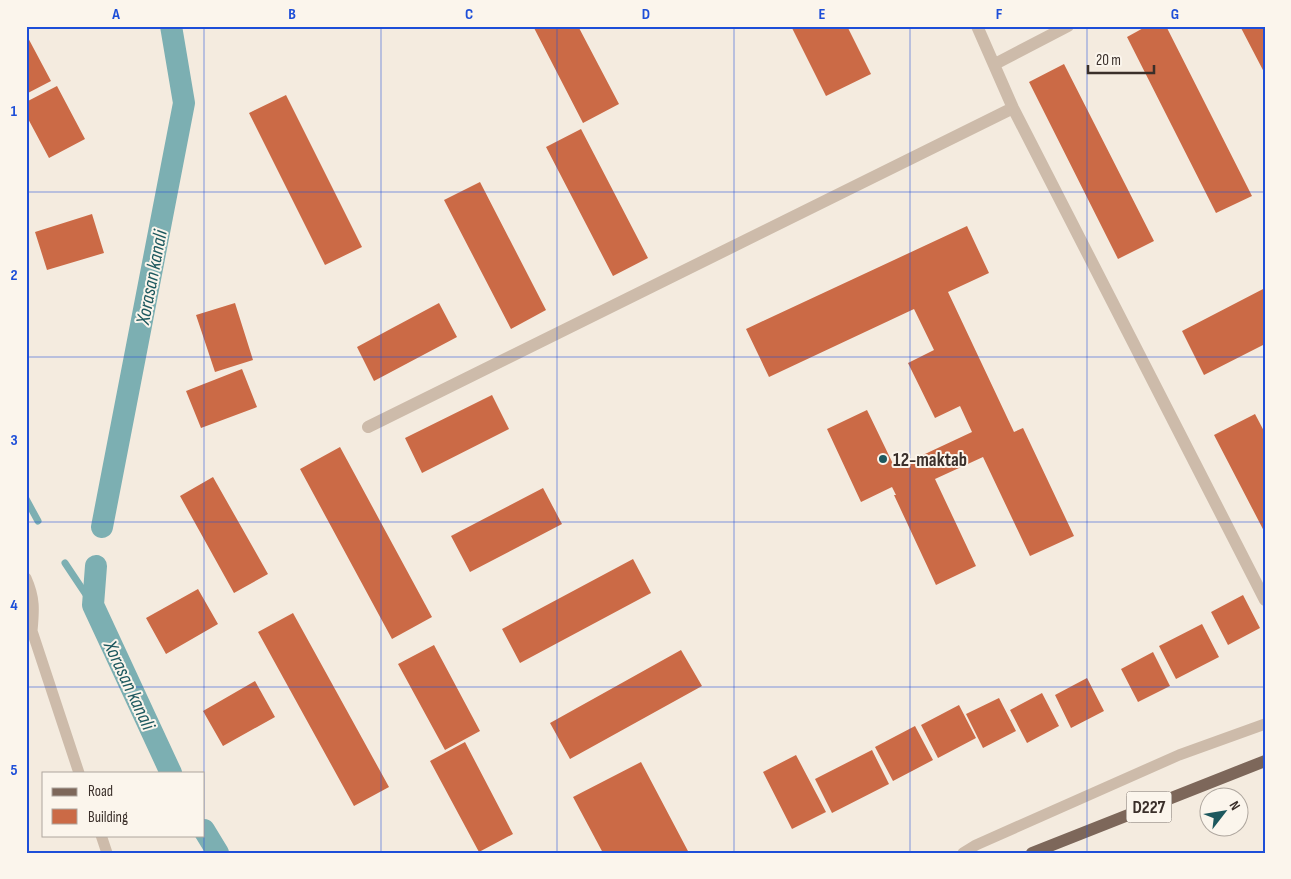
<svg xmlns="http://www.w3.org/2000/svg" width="1291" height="879" font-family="'Sofia Sans Condensed',sans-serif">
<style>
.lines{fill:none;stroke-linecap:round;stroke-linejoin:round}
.stream{stroke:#7cafb2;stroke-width:7}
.canal{stroke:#7cafb2;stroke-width:22}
.building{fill:#cb6a46}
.service{stroke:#cdbbaa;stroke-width:11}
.minor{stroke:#cdbbaa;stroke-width:12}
.primary{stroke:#7d675a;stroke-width:12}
.grid{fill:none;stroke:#1d4ed8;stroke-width:1;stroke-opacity:0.55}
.poi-dot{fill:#1d585e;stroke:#fbf5ec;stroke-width:2}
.labels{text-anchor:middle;stroke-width:4;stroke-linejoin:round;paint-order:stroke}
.shield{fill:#fbf5ec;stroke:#746a64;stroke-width:1}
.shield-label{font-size:18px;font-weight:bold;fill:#3a2f2a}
.poi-label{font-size:19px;font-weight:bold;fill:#3a2f2a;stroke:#fbf5ec;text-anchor:start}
.water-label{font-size:20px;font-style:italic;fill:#1d585e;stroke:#fbf5ec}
.neatline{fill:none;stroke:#1d4ed8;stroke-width:2}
.grid-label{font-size:16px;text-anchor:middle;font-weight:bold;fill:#1d4ed8}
</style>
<rect width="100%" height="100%" fill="#f4ebdf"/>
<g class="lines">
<path class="stream" d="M 26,499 L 38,521
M 65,563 L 93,605"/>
<path class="canal" d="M 102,527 L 184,103 L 171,26
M 96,566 L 93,605 L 171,773
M 204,830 L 218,853"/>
</g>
<path class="building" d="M 533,26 L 578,26 L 619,104 L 583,123 Z
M 791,26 L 847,26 L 871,74 L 826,96 Z
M 1147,26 L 1166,26 L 1252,196 L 1216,213 L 1127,37 Z
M 1240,26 L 1265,26 L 1265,74 Z
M 26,34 L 51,81 L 26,94 Z
M 1064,64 L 1154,241 L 1118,259 L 1029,82 Z
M 57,86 L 85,139 L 49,158 L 26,115 L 26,102 Z
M 286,95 L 362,247 L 325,265 L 249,113 Z
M 581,129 L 648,258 L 613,276 L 546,147 Z
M 480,182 L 546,310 L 511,329 L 444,200 Z
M 92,214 L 104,253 L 47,270 L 35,232 Z
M 967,226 L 989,273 L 948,292 L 1014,432 L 1023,428 L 1074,536 L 1030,556 L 983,457 L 935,479 L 976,566 L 936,585 L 894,495 L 896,495 L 892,487 L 861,502 L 827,429 L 867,410 L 895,468 L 972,432 L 960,406 L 935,418 L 908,363 L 934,350 L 914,309 L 769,377 L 746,329 Z
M 1265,288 L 1265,344 L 1204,375 L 1182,331 Z
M 235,303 L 253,360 L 215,372 L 196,315 Z
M 439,303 L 457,337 L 374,381 L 357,347 Z
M 242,369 L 257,407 L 201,428 L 186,391 Z
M 492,395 L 509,429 L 422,473 L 405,438 Z
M 1255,414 L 1265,433 L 1265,533 L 1214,435 Z
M 340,447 L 432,617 L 392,639 L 300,469 Z
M 213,477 L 268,574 L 234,593 L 180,496 Z
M 543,488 L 562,524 L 470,572 L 451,536 Z
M 633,559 L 651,593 L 520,663 L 502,629 Z
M 198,589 L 218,624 L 166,654 L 146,618 Z
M 1243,595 L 1260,628 L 1228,645 L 1211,612 Z
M 293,613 L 389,787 L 354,806 L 258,632 Z
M 1202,624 L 1219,657 L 1176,679 L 1159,646 Z
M 434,645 L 480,731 L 445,750 L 398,664 Z
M 681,650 L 702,686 L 570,759 L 550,723 Z
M 1153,652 L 1170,686 L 1138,702 L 1121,669 Z
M 1087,678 L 1104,711 L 1071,728 L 1055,695 Z
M 255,681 L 275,717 L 223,746 L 203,711 Z
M 1042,693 L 1059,726 L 1027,743 L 1010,710 Z
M 999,698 L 1016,731 L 983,748 L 966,714 Z
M 959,705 L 976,738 L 938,758 L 921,725 Z
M 915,726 L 933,760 L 893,781 L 875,747 Z
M 465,742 L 513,834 L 479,852 L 430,761 Z
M 872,750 L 889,784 L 832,813 L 815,779 Z
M 796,755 L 826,812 L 792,829 L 763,772 Z
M 641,762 L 689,853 L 603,853 L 573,797 Z"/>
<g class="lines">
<path class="service" d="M 26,578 C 35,598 34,610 32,631 L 79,773
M 101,835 L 107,853
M 963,853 L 976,845 L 1179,755 L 1265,724"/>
<path class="minor" d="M 977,26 L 1013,108 L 1265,600
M 995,64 L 1068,26
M 368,427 L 1013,108"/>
<path class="primary" d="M 1032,853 L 1265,761"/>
</g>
<path class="grid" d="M 204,26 L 204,853M 381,26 L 381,853M 557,26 L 557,853M 734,26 L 734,853M 910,26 L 910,853M 1087,26 L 1087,853M 26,192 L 1265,192M 26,357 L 1265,357M 26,522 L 1265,522M 26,687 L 1265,687"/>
<circle class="poi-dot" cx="883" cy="459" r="5"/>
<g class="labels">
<rect class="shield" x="1126.5" y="791.5" width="45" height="31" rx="4"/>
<g class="shield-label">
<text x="1149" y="813">D227</text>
</g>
<g class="poi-label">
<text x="893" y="466">12-maktab</text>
</g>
<g class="water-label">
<text transform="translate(151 277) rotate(-79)" y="7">Xorasan kanali</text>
<text transform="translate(130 685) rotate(65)" y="7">Xorasan kanali</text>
</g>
</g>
<rect width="1291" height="879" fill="none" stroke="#fbf5ec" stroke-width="55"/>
<rect x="42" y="772" width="162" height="65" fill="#fbf5ec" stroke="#aea69e"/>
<rect x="52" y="788" width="25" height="8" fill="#7d675a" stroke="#aea69e"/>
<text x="88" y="796" font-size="15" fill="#3a2f2a">Road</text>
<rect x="52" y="809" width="25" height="15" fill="#cb6a46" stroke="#aea69e"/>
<text x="88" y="822" font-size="15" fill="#3a2f2a">Building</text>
<g transform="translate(1224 812) rotate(59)"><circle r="24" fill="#fbf5ec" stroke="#aea69e"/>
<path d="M0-4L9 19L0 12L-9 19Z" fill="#1d585e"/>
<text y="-8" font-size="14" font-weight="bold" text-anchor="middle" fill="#3a2f2a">N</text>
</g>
<path d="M1088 65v8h66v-8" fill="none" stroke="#3a2f2a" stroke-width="2.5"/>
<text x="1096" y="65" font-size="15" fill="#3a2f2a" stroke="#fbf5ec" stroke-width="4" paint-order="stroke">20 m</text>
<rect x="28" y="28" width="1236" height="824" class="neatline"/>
<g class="grid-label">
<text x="116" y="19">A</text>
<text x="292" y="19">B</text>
<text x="469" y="19">C</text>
<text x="646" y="19">D</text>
<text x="822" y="19">E</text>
<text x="999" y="19">F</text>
<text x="1175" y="19">G</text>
<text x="14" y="116">1</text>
<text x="14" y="280">2</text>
<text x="14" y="445">3</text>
<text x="14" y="610">4</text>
<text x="14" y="775">5</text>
</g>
</svg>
